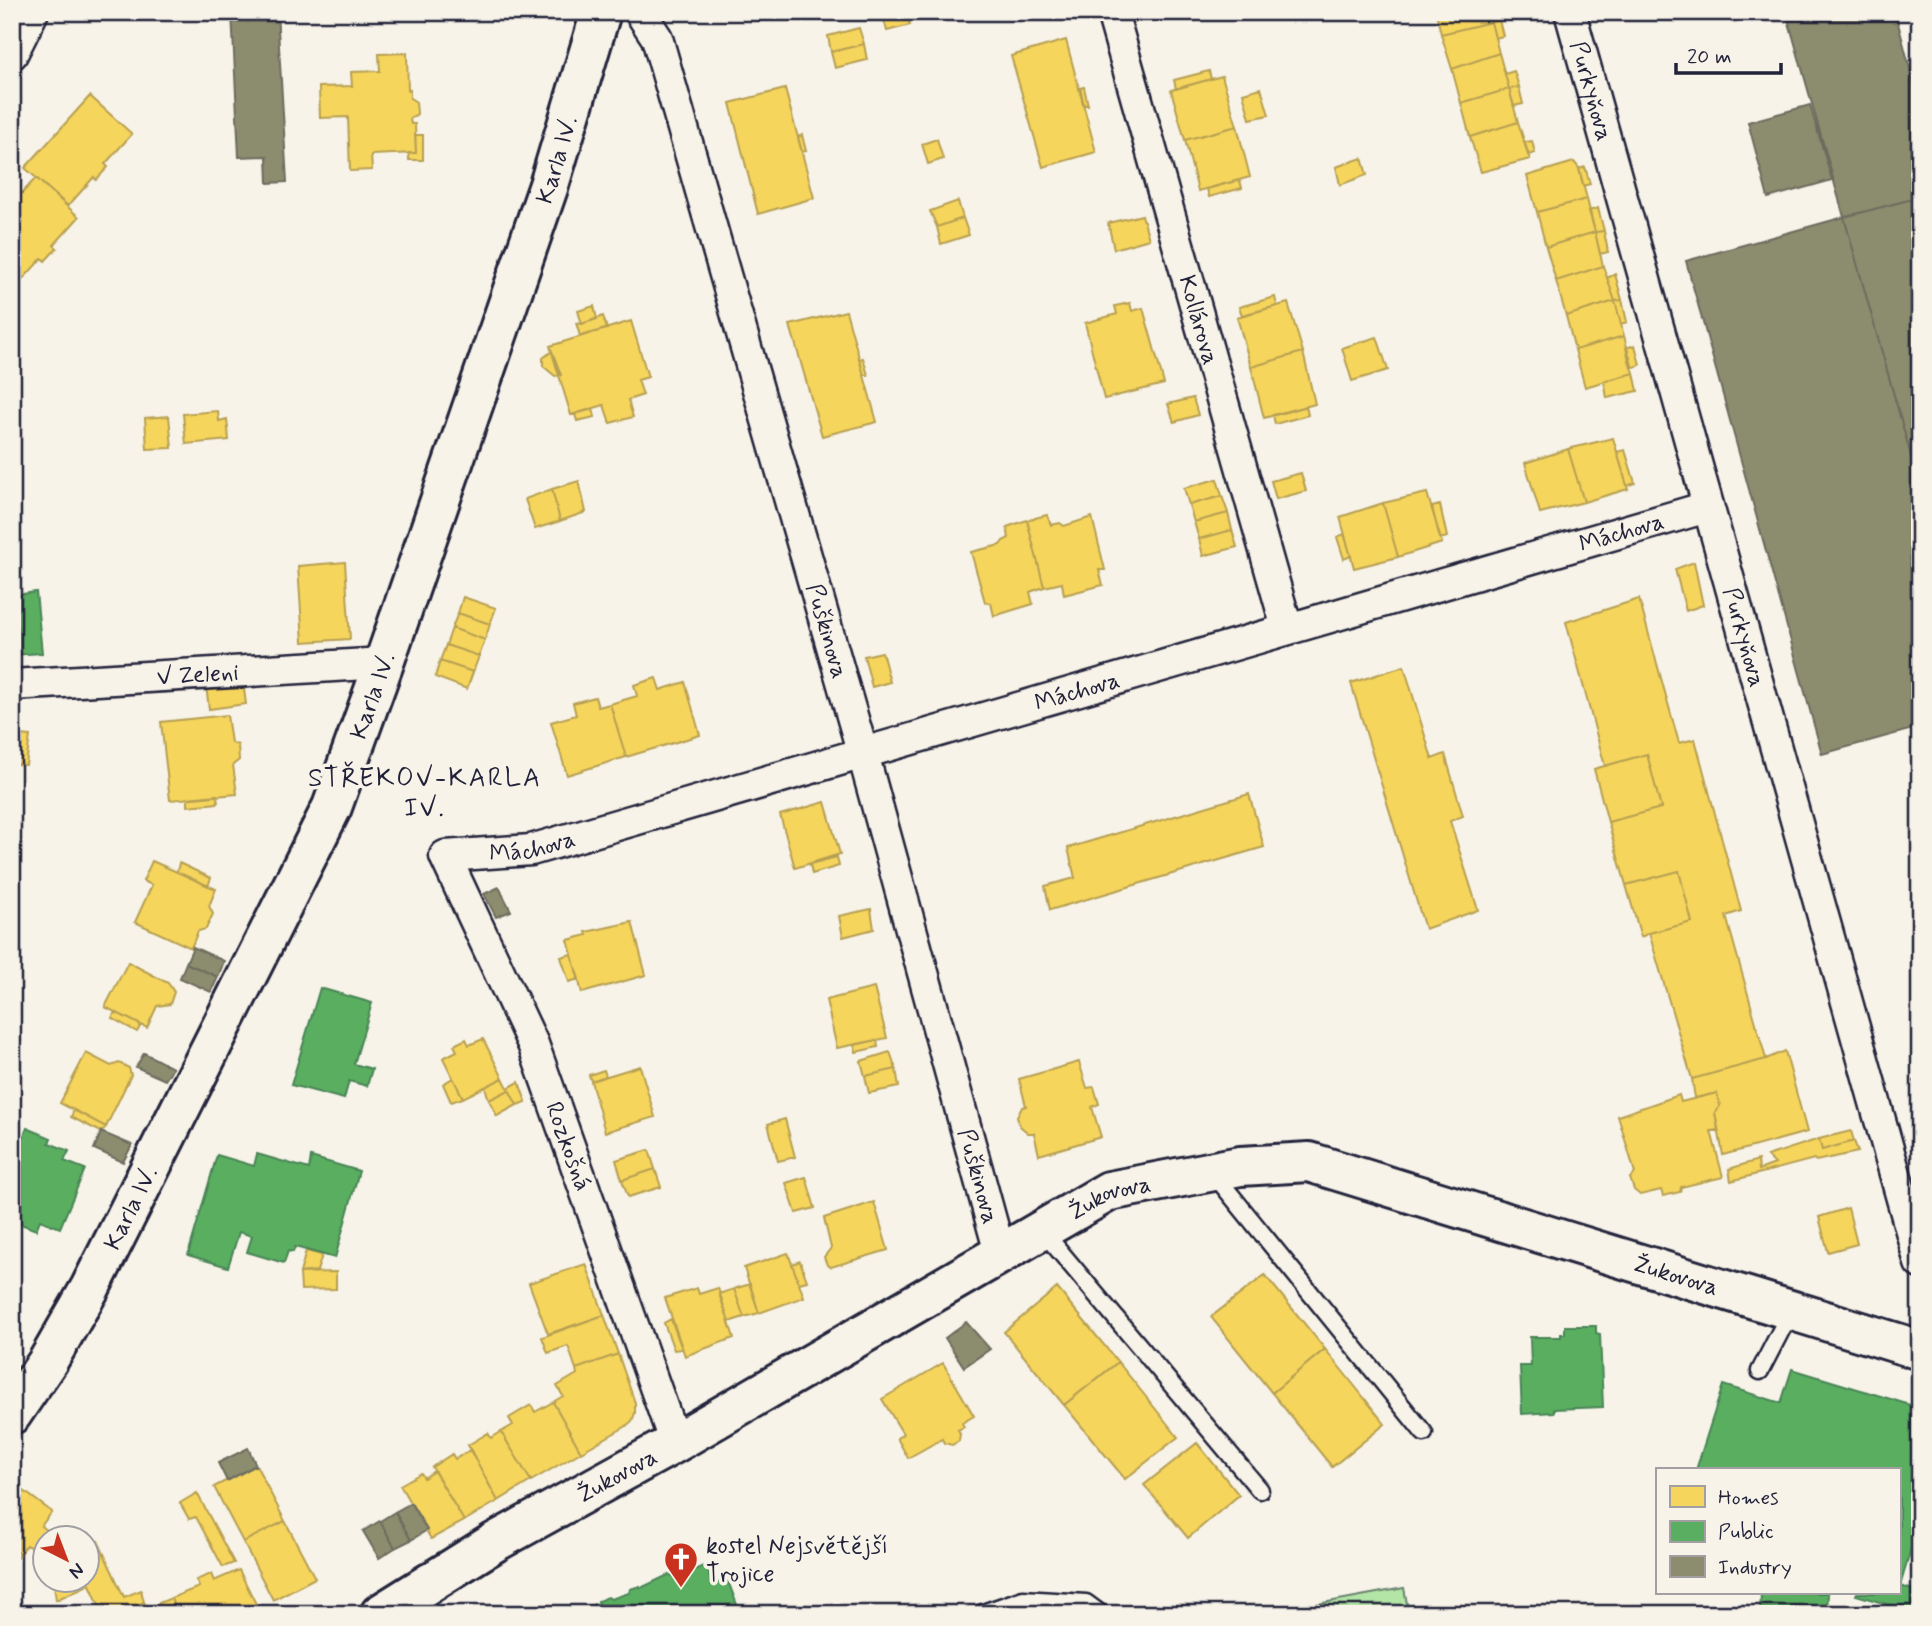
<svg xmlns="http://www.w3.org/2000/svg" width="1932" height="1626" font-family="Mynerve,sans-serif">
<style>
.green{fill:#b3e5a6;stroke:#6a8470;stroke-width:2}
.homes{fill:#f6d55c;stroke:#b69f52;stroke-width:2}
.public{fill:#5aae61;stroke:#498456;stroke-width:2}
.industry{fill:#8c8c6e;stroke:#6c6c5f;stroke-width:2}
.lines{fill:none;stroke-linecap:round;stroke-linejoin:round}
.lane-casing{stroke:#22223b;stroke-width:21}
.street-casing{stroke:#22223b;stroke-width:35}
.secondary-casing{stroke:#22223b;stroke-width:44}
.lane{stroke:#f7f3e8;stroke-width:16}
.street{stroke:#f7f3e8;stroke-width:30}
.secondary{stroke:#f7f3e8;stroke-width:38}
.labels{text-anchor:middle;stroke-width:7;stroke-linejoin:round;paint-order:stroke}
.street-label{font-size:24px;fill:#22223b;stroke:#f7f3e8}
.poi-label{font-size:24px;fill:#22223b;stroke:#f7f3e8;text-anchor:start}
.neighbourhood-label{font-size:26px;letter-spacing:2px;fill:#22223b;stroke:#f7f3e8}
</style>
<rect width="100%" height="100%" fill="#f7f3e8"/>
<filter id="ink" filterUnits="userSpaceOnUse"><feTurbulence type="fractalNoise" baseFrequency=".0143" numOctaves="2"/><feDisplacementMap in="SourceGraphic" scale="14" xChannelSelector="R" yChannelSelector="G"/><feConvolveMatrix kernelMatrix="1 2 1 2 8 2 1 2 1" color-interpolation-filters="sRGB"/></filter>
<g filter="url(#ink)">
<path class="green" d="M 1404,1588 L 1409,1614 L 1274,1612 Z"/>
<path class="homes" d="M 896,12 L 907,12 L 910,25 L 887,31 L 883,16 Z
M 1436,12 L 1488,12 L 1491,22 L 1441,34 Z
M 1488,12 L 1497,12 L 1499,20 L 1491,22 Z
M 1499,20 L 1503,36 L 1495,38 L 1491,22 Z
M 1491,22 L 1499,53 L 1452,69 L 1441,34 Z
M 859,28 L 864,44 L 831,52 L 828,36 Z
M 1066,40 L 1096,152 L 1043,167 L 1011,56 Z
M 864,44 L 867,60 L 835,68 L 831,52 Z
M 407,53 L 408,91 L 410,90 L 410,98 L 416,102 L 417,114 L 410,119 L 411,124 L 415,124 L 416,153 L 371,155 L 372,170 L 350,171 L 348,117 L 320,118 L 319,87 L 352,86 L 351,72 L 380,71 L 379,54 Z
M 1499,53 L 1509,89 L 1461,103 L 1452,69 Z
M 1209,71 L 1211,79 L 1176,89 L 1174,80 Z
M 1514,71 L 1519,87 L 1509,89 L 1505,74 Z
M 1222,76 L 1237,126 L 1185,140 L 1171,90 Z
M 1084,87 L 1088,105 L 1084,105 L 1080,88 Z
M 1519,87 L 1523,104 L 1514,106 L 1509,89 Z
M 1261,88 L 1269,115 L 1250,119 L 1243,93 Z
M 785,89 L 814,198 L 758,214 L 730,103 Z
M 1509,89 L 1518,122 L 1470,137 L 1461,103 Z
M 90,96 L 132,134 L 105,164 L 108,167 L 96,180 L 94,177 L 68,206 L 25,168 Z
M 1518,122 L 1530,159 L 1481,172 L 1470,137 Z
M 1237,126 L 1250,177 L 1198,191 L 1185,140 Z
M 415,135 L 423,135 L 423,160 L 409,160 L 409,153 L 416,153 Z
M 802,135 L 806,151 L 802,152 L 798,137 Z
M 937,139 L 943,159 L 928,164 L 922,144 Z
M 1532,141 L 1535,153 L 1528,155 L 1524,142 Z
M 1362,158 L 1367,175 L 1340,185 L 1336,167 Z
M 1574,162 L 1579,168 L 1587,199 L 1537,212 L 1527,176 Z
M 1585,167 L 1590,184 L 1583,186 L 1579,169 Z
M 36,178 L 79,217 L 54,245 L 57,248 L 45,261 L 42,258 L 15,288 L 12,286 L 12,204 Z
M 1240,180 L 1242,188 L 1209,197 L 1207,189 Z
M 1587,199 L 1595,232 L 1546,247 L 1537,212 Z
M 958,201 L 963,218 L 937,227 L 930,211 Z
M 1598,208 L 1604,231 L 1595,232 L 1589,211 Z
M 1142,215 L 1149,239 L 1114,249 L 1108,223 Z
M 963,218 L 969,235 L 941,244 L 937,227 Z
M 1604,231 L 1608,252 L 1600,254 L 1595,232 Z
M 1595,232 L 1603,266 L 1556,281 L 1546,247 Z
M 1603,266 L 1615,301 L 1566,316 L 1556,281 Z
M 1615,274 L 1622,300 L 1615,301 L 1607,278 Z
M 1275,297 L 1277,306 L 1242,315 L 1239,307 Z
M 1622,300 L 1627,322 L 1621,324 L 1615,301 Z
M 1615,301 L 1624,336 L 1575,350 L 1566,316 Z
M 1130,303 L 1132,311 L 1143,308 L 1164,384 L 1104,399 L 1085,323 L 1117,314 L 1115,306 Z
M 1288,303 L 1303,352 L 1251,367 L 1237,317 Z
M 594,306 L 597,319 L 582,324 L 578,311 Z
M 846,311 L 877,422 L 822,436 L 790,325 Z
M 603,316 L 607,329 L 580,336 L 576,323 L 582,324 Z
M 631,321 L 648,377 L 638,380 L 643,395 L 628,400 L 633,417 L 610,423 L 604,405 L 571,415 L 550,346 Z
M 1624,336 L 1634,373 L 1585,387 L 1575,350 Z
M 1377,337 L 1388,370 L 1352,381 L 1342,348 Z
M 1635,345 L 1640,365 L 1631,368 L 1626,348 Z
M 552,351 L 561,375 L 555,376 L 543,366 L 543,358 Z
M 1303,352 L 1315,404 L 1264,418 L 1251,367 Z
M 863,358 L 868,375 L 864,375 L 859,359 Z
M 1634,373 L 1638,391 L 1607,398 L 1604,381 Z
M 1193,398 L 1198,415 L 1174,422 L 1168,404 Z
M 1306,406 L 1308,415 L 1275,424 L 1273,415 Z
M 593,409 L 595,417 L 577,421 L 575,414 Z
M 218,411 L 219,421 L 227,419 L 229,440 L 186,444 L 183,414 Z
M 169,416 L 172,448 L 147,449 L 145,418 Z
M 1613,438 L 1628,489 L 1584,502 L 1568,449 Z
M 1568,449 L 1584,502 L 1540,513 L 1525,463 Z
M 1625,450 L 1635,483 L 1627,486 L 1617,452 Z
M 1301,473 L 1306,491 L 1276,499 L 1271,481 Z
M 1217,479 L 1222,496 L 1189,505 L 1184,488 Z
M 579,481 L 586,512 L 560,521 L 552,489 Z
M 552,489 L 560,521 L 535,529 L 525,499 Z
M 1427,493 L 1442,543 L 1398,557 L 1383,503 Z
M 1222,496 L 1228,513 L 1194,522 L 1189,505 Z
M 1383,503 L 1398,557 L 1354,568 L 1340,517 Z
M 1440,505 L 1447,537 L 1440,539 L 1432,507 Z
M 1228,513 L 1232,530 L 1199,539 L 1194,522 Z
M 1047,515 L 1051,525 L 1060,523 L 1064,526 L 1092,517 L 1105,570 L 1099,570 L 1103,585 L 1064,595 L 1062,583 L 1044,587 L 1027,520 Z
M 1027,520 L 1044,587 L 1030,592 L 1033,604 L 994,616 L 991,603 L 985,602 L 971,552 L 1000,545 L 1003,541 L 1009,538 L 1007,527 Z
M 1232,530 L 1237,547 L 1203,556 L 1199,539 Z
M 1344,534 L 1351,556 L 1344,559 L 1337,537 Z
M 345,562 L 350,639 L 303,642 L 298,566 Z
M 1694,562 L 1703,605 L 1686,611 L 1675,569 Z
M 463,597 L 496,608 L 490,624 L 458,613 Z
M 1639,599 L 1679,743 L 1695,739 L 1741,911 L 1726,916 L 1766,1059 L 1692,1079 L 1649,933 L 1692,922 L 1679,871 L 1626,885 L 1608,822 L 1661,808 L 1647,754 L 1605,766 L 1566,622 Z
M 458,613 L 490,624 L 485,640 L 452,628 Z
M 452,628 L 485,640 L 479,656 L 446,645 Z
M 446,645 L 479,656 L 473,672 L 440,661 Z
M 882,652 L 890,682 L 872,687 L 864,656 Z
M 440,661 L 473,672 L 467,689 L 435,677 Z
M 1404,666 L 1432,759 L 1445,754 L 1463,816 L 1450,821 L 1478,910 L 1425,929 L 1351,683 Z
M 656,678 L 660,690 L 685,682 L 700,735 L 626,757 L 610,704 L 637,696 L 634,685 Z
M 243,682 L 246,704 L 209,709 L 206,686 Z
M 595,697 L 598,707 L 610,704 L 626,757 L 567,775 L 551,722 L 576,715 L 573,703 Z
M 227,715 L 231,743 L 238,745 L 239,760 L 233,765 L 237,794 L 170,800 L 161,722 Z
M 12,728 L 22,729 L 14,770 L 12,769 Z
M 20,735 L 30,736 L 26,765 L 16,764 Z
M 1647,754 L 1661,808 L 1608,822 L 1594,769 Z
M 1249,794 L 1264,847 L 1050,910 L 1045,886 L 1075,878 L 1068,848 Z
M 217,795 L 218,803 L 188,806 L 188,798 Z
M 825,802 L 840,854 L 795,868 L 780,815 Z
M 837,857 L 839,866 L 812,874 L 810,864 Z
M 152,861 L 216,889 L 209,906 L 213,914 L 206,929 L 198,931 L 191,948 L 135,922 L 152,885 L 143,881 Z
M 179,863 L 211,878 L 208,886 L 177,872 Z
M 1679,871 L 1692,922 L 1649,933 L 1641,937 L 1626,885 Z
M 871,909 L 874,929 L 843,937 L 839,916 Z
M 632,922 L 646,975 L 582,993 L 568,940 L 587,935 L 586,932 Z
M 571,954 L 579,979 L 569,982 L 561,957 Z
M 128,962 L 168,983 L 174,992 L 170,1004 L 157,1006 L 147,1028 L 105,1007 Z
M 874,988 L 887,1038 L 837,1048 L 826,1000 Z
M 115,1012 L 141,1025 L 137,1032 L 112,1018 Z
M 466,1039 L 469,1045 L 483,1039 L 503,1078 L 463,1098 L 443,1058 L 457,1051 L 454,1045 Z
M 877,1040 L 878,1047 L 856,1052 L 855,1045 Z
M 1785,1051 L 1807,1132 L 1723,1155 L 1715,1112 L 1720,1106 L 1717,1093 L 1695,1098 L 1692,1079 L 1766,1059 Z
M 890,1052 L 896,1069 L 865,1076 L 861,1061 Z
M 86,1053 L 111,1066 L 119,1063 L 129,1068 L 131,1075 L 106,1127 L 60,1103 Z
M 1079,1062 L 1087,1088 L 1094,1087 L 1099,1104 L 1092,1107 L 1101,1137 L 1039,1155 L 1034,1133 L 1028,1133 L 1020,1126 L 1017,1117 L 1022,1107 L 1026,1106 L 1019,1079 Z
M 640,1066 L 655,1117 L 605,1132 L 591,1081 Z
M 896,1069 L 899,1087 L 869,1093 L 865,1076 Z
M 604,1070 L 606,1076 L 591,1081 L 589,1075 Z
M 453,1078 L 463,1098 L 451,1102 L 443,1084 Z
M 503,1078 L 509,1090 L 489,1100 L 485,1087 Z
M 519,1082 L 526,1102 L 517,1105 L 508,1088 Z
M 509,1090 L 517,1105 L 497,1116 L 489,1100 Z
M 1717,1093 L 1720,1106 L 1715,1112 L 1718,1130 L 1711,1131 L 1723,1177 L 1681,1187 L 1680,1192 L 1663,1196 L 1661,1190 L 1640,1195 L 1634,1190 L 1630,1178 L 1635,1173 L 1618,1116 L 1679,1095 L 1681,1102 Z
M 74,1110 L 106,1127 L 101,1132 L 71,1117 Z
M 785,1119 L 795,1157 L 778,1161 L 768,1124 Z
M 1851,1131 L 1854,1141 L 1822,1150 L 1819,1139 Z
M 1819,1139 L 1822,1150 L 1854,1141 L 1858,1152 L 1816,1161 L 1814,1159 L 1731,1181 L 1729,1169 L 1758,1160 L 1759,1170 L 1775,1164 L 1767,1156 Z
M 649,1150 L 655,1169 L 622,1180 L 616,1160 Z
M 655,1169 L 661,1187 L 628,1197 L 622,1180 Z
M 806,1177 L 815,1208 L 796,1213 L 786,1183 Z
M 874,1202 L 888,1250 L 831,1267 L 827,1265 L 824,1257 L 831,1248 L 824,1218 Z
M 1848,1208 L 1857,1244 L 1828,1252 L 1819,1217 Z
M 306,1251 L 322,1255 L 317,1271 L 300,1273 Z
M 788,1253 L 804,1297 L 759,1313 L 744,1268 Z
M 800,1261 L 807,1281 L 799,1283 L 792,1264 Z
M 586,1264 L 604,1315 L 548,1334 L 529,1283 Z
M 336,1272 L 336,1289 L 301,1290 L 300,1273 Z
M 1265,1275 L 1325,1349 L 1272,1393 L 1211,1317 Z
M 750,1284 L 759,1313 L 744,1317 L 734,1289 Z
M 697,1288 L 699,1294 L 718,1288 L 734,1338 L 685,1356 L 665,1298 Z
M 1057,1288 L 1118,1362 L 1064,1405 L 1004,1332 Z
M 734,1289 L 744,1317 L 729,1322 L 719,1294 Z
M 604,1315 L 618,1354 L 576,1369 L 568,1346 L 548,1353 L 542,1337 Z
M 671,1319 L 682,1349 L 674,1350 L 664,1323 Z
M 1325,1349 L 1385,1424 L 1332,1467 L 1272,1393 Z
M 618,1354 L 635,1403 L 635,1413 L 632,1421 L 625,1427 L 581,1452 L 553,1402 L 563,1396 L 557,1386 L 577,1374 L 576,1369 Z
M 1118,1362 L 1178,1437 L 1125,1479 L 1064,1405 Z
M 943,1363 L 974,1416 L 962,1423 L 964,1427 L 958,1430 L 960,1434 L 959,1441 L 952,1445 L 944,1443 L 942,1439 L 908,1458 L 897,1438 L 903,1434 L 882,1399 Z
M 553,1402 L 581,1452 L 531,1481 L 501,1432 L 513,1425 L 509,1418 L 531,1405 L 535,1412 Z
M 501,1432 L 531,1481 L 498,1501 L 468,1445 L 488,1433 L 491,1438 Z
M 1197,1443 L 1239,1495 L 1188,1538 L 1144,1485 Z
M 470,1450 L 498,1501 L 464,1521 L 432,1467 L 452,1454 L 455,1459 Z
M 256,1465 L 285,1521 L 243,1542 L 214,1487 Z
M 434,1471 L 464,1521 L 431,1539 L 400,1485 L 421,1473 L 424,1478 Z
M 12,1482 L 52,1512 L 41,1526 L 46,1530 L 34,1549 L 26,1545 L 20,1554 L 12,1548 Z
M 197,1493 L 234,1563 L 223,1567 L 196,1517 L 189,1519 L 180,1503 Z
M 285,1521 L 315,1578 L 273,1600 L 243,1542 Z
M 98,1541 L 124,1597 L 141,1590 L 144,1602 L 121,1614 L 103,1614 L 88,1580 L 88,1548 Z
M 12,1548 L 20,1554 L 12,1564 Z
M 239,1570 L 261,1614 L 177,1614 L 171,1598 L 199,1587 L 196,1580 L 211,1574 L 214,1581 Z
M 62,1580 L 88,1580 L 90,1584 L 56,1600 L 54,1585 Z
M 171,1598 L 177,1614 L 121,1612 L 144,1602 L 147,1608 Z"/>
<path class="public" d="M 12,590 L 16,595 L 36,592 L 42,653 L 12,655 Z
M 320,988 L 372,1003 L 354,1064 L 372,1069 L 367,1086 L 349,1081 L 344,1099 L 291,1085 Z
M 27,1128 L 51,1138 L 49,1143 L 69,1151 L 64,1161 L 85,1169 L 60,1228 L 40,1220 L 36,1230 L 16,1222 L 14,1227 L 12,1226 L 12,1164 Z
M 257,1154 L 309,1169 L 311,1157 L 359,1171 L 335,1258 L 295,1247 L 293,1252 L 288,1251 L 284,1263 L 247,1252 L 252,1236 L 239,1232 L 228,1267 L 188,1255 L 217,1155 L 254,1166 Z
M 1565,1326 L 1596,1326 L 1596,1333 L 1600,1334 L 1603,1407 L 1554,1409 L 1554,1412 L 1522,1414 L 1520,1366 L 1531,1366 L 1530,1337 L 1561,1337 L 1561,1334 L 1565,1334 Z
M 1792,1369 L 1920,1408 L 1920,1519 L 1900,1586 L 1920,1592 L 1919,1614 L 1856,1595 L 1857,1593 L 1899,1593 L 1899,1470 L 1696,1470 L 1723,1385 L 1781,1403 Z
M 703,1566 L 708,1568 L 711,1584 L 728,1581 L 739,1610 L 733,1614 L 570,1614 L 569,1612 L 599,1603 L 598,1601 L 608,1597 L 611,1599 L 629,1593 L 630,1589 L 640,1586 L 641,1588 L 668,1575 L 675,1576 L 675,1579 Z
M 1761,1593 L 1828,1593 L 1827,1614 L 1760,1614 Z"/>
<path class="industry" d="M 232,12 L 277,12 L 287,182 L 268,183 L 267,156 L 239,157 Z
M 1786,12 L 1895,12 L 1920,106 L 1920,197 L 1844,217 Z
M 1810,105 L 1832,180 L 1768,198 L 1748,122 Z
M 1920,197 L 1920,488 L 1844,217 Z
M 1844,217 L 1920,488 L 1920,727 L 1822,754 L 1686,261 Z
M 499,887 L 511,911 L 496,917 L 484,894 Z
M 193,947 L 224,961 L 218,977 L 186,963 Z
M 186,963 L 218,977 L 211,992 L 180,978 Z
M 144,1053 L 173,1068 L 165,1080 L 136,1067 Z
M 1920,1080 L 1920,1100 L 1914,1081 Z
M 101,1132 L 132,1145 L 123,1162 L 94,1149 Z
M 966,1322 L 990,1349 L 964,1367 L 945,1338 Z
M 248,1448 L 256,1465 L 227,1481 L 218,1463 Z
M 411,1503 L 427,1530 L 411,1540 L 395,1512 Z
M 395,1512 L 411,1540 L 395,1548 L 380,1521 Z
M 380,1521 L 395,1548 L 379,1558 L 363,1531 Z"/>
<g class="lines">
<g class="lane-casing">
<path id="lane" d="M 1213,1173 L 1424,1433
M 1041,1229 L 1260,1490
M 1760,1371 L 1791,1311
M 980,1614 L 1023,1599 L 1086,1603 L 1101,1614"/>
</g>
<g class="street-casing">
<g id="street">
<path id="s1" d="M 640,12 L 657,38 L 863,754 L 1000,1253"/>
<path id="s2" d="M 1112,12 L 1287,628"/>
<path id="s3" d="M 1570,12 L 1920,1263"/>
<path d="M 12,54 L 33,12"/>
<path id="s4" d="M 12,685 L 384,663"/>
<path id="s5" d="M 675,1443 L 533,1044 L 445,856 L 531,850 L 1707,507"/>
</g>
</g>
<g class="secondary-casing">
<g id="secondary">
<path id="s6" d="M 12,1414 L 48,1361 L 90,1288 L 332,807 L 384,663 L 549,185 L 601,12"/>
<path id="s7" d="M 380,1614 L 495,1542 L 675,1443 L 1109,1191 L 1240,1166 L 1309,1162 L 1920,1350"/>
</g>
</g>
<use href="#lane" class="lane"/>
<use href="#street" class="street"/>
<use href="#secondary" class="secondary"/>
</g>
</g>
<defs>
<g id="church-pin" transform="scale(1.75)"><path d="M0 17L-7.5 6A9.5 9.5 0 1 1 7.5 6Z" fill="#c8321e" stroke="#f7f3e8"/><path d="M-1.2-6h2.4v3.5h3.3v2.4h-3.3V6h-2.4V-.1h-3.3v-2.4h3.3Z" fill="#fff"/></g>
</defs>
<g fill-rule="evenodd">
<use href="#church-pin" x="681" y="1559"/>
</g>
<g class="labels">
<g class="street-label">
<text dy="8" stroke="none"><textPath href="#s3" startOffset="82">Purkyňova</textPath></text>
<text dy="8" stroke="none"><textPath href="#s6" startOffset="1372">Karla IV.</textPath></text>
<text dy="8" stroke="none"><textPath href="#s2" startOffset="320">Kollárova</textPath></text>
<text dy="8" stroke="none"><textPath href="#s5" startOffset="1853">Máchova</textPath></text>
<text dy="8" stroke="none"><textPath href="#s1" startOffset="648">Puškinova</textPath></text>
<text dy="8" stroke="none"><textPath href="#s3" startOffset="649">Purkyňova</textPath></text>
<text dy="8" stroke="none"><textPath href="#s4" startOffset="186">V Zeleni</textPath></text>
<text dy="8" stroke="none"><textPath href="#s5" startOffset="1286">Máchova</textPath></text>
<text dy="8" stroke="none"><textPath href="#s6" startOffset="805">Karla IV.</textPath></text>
<text dy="8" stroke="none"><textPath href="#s5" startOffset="719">Máchova</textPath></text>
<text transform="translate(569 1146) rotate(70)" y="8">Rozkošná</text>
<text dy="8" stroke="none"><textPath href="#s1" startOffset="1214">Puškinova</textPath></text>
<text dy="8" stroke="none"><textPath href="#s7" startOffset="842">Žukovova</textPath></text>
<text dy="8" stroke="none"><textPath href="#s6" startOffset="238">Karla IV.</textPath></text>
<text dy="8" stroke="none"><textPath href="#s7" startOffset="1430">Žukovova</textPath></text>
<text dy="8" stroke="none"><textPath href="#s7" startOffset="275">Žukovova</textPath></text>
</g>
<g class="poi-label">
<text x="706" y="1553">kostel Nejsvětější<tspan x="706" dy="28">Trojice</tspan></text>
</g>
<g class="neighbourhood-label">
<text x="425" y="786">STŘEKOV-KARLA<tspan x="425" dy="30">IV.</tspan></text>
</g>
</g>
<rect width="1932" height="1626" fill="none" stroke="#f7f3e8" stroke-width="42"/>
<rect x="21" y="21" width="1890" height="1584" fill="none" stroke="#22223b" stroke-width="2.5" filter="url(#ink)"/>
<rect x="1656" y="1468" width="245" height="126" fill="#f7f3e8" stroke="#a29fa3" stroke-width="2"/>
<rect x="1670" y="1486" width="35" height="21" fill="#f6d55c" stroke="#a29fa3" stroke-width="2"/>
<text x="1718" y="1504" font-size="21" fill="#22223b">Homes</text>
<rect x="1670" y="1521" width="35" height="21" fill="#5aae61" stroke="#a29fa3" stroke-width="2"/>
<text x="1718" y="1538" font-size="21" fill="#22223b">Public</text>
<rect x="1670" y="1556" width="35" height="21" fill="#8c8c6e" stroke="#a29fa3" stroke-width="2"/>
<text x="1718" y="1574" font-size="21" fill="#22223b">Industry</text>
<g transform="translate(66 1559) rotate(138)"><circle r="33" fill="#f7f3e8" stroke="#a29fa3" stroke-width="2"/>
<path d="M0-5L12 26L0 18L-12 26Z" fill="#c8321e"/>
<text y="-10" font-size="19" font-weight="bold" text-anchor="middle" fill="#22223b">N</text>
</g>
<path d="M1676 63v10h105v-10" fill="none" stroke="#22223b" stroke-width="3.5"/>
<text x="1687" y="63" font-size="21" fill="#22223b" stroke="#f7f3e8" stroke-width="5" paint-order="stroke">20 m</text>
</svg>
